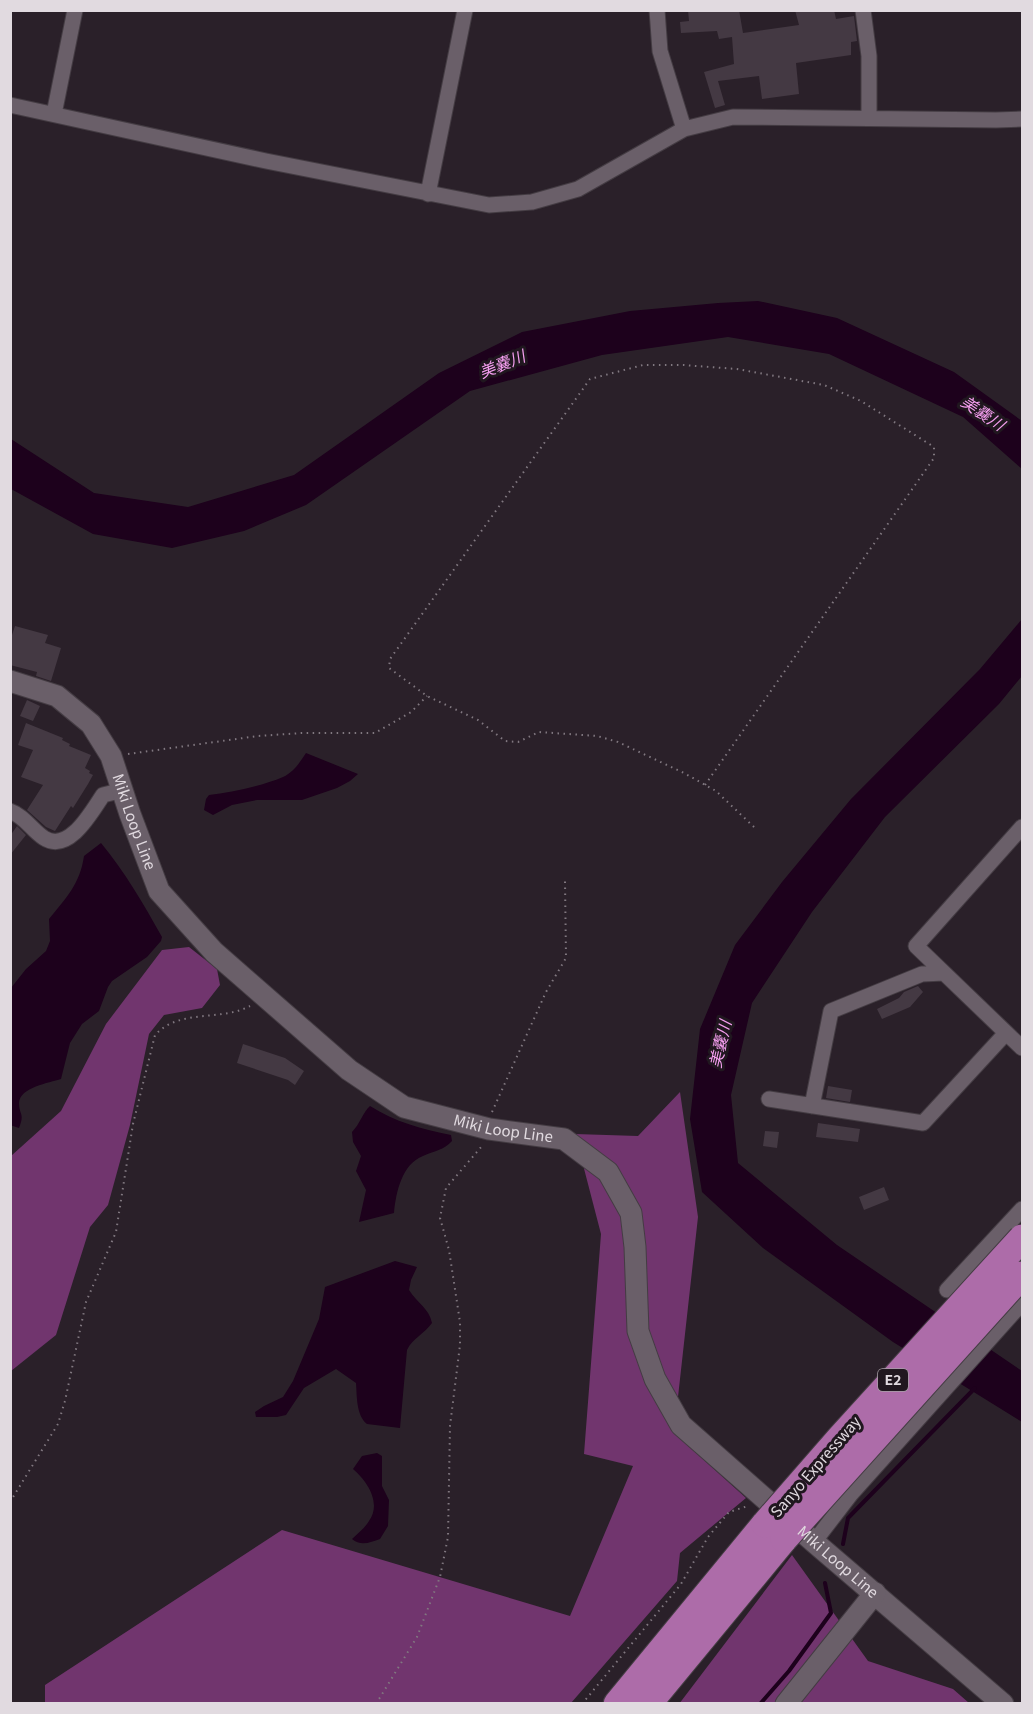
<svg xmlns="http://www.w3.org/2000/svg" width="1033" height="1714" font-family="Georgia,'Noto Sans JP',serif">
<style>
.forest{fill:#71356e}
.water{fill:#1d011c}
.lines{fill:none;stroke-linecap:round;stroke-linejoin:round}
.stream{stroke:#1d011c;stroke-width:4}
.building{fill:#443943}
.street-casing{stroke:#443c43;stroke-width:17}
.secondary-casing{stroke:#443c43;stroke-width:23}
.highway-casing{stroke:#443c43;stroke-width:29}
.path{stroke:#817880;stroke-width:2;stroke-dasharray:1.5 4.5;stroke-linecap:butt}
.street{stroke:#6a5f69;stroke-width:15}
.secondary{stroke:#6a5f69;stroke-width:21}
.highway{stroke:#ad6ca9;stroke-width:27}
.highway-bridge-casing{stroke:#443c43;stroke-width:29;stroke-linecap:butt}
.highway-bridge{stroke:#ad6ca9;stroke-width:27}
.labels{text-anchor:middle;stroke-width:6;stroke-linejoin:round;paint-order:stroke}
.shield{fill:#20171f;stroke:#a7a0a6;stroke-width:1.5}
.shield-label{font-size:14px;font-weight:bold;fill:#e1dae0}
.street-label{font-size:15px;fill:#e1dae0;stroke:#20171f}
.water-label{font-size:16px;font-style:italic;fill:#f49eef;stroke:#20171f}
</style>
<rect width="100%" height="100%" fill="#2a2029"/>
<path class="forest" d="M 189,947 L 217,969 L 220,985 L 202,1008 L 164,1015 L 149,1034 L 130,1125 L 108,1205 L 90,1227 L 56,1335 L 11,1371 L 11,1156 L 61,1111 L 106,1024 L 162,950 Z
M 680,1092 L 698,1217 L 674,1433 L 746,1498 L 680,1553 L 677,1581 L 571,1703 L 45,1704 L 45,1685 L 282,1530 L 570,1616 L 633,1466 L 584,1454 L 601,1234 L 575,1134 L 638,1136 Z
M 792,1555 L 868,1661 L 953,1689 L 969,1703 L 679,1704 Z"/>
<path class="water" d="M 758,301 L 837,318 L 954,372 L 1022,421 L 1022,469 L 963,417 L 829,354 L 728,337 L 602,355 L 470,391 L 306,505 L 244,531 L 172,548 L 93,534 L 11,489 L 11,439 L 94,493 L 188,507 L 294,475 L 439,373 L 522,332 L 630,311 L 718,303 Z
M 1022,619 L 1022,676 L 999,704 L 885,817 L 812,912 L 752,1003 L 731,1095 L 738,1163 L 837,1245 L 1022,1371 L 1022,1422 L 893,1342 L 763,1248 L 702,1192 L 690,1119 L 700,1029 L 735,945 L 782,882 L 851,799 L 980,669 Z
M 306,753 L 358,774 L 350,781 L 337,788 L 302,800 L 257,800 L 232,805 L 213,815 L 204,810 L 206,799 L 209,795 C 232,792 262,786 283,777 C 294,772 300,762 306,753 Z
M 101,843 C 125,872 143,903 162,937 L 161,941 L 147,957 L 112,981 L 108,987 L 99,1011 L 82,1024 L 70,1043 L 61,1079 C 49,1083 20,1087 19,1103 C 19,1115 25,1113 19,1128 L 10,1125 L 11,988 L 26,969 L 46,951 L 50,941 L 49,919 C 66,898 80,884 84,856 Z
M 370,1106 C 395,1122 422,1129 451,1135 L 452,1141 C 444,1150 434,1151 423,1156 C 402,1164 396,1192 394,1213 L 359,1222 L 366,1190 L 356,1171 L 361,1156 L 353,1142 L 352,1132 C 360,1124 363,1112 370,1106 Z
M 395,1261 L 417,1267 L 411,1280 L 409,1290 C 417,1303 429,1308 432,1323 C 425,1333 412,1339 407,1350 L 400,1428 L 367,1424 C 356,1415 357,1396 356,1383 L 336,1369 L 304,1388 L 286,1415 L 277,1417 L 256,1417 L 255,1412 L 264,1406 L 283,1397 L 293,1381 L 319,1319 L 325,1287 Z
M 377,1453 L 382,1456 L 382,1486 L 389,1500 L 388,1526 L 380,1539 C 371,1542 361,1547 352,1539 C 357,1534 365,1528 369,1521 C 382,1503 367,1481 353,1469 L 362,1456 Z"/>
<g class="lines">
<path class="stream" d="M 843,1544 L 848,1518 L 975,1388
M 760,1704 L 789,1671 L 831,1613 L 825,1583"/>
</g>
<path class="building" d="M 688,10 L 739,10 L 743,33 L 799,25 L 795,10 L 834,10 L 836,19 L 854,16 L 857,41 L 851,42 L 851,55 L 796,63 L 799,94 L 762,99 L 759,76 L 718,81 L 725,105 L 715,108 L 704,72 L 734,64 L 732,37 L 719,39 L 717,31 L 681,33 L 680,22 L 689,21 Z
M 15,626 L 48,635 L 45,643 L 61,648 L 51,681 L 36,676 L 37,672 L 10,665 L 10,641 Z
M 27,700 L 40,706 L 33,721 L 20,716 Z
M 26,723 L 63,738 L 62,740 L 70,744 L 69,746 L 91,755 L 85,768 L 90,771 L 89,773 L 93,775 L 88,784 L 73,808 L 71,806 L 55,831 L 46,827 L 27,810 L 43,785 L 21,777 L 33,750 L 18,745 Z
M 17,826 L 26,835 L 10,855 L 10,836 Z
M 918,986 L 923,992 L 910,1007 L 882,1019 L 877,1009 L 899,998 L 904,992 Z
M 243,1044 L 285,1058 L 304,1071 L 295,1085 L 288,1080 L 237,1063 Z
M 828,1086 L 852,1090 L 850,1102 L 826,1098 Z
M 818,1123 L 860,1129 L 858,1142 L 816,1137 Z
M 765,1131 L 779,1132 L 777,1148 L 763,1146 Z
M 884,1187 L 889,1200 L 864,1210 L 859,1197 Z"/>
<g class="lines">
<g class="street-casing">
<path id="street" d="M 657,10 L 660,51 L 684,129
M 863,10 L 869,56 L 869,118
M 10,105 L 266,161 L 489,205 L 532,202 L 578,189 L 684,129 L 733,117 L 996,120 L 1022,119
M 54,114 L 75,10
M 428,194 L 465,10
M 10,811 C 24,816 32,830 44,838 C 69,854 92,811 103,795 L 123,790
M 1022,827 L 916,946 L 1022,1048
M 769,1099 L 923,1123 L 1006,1033
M 812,1106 L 831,1011 L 922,974 L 944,973
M 947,1290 L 1022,1209
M 814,1542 L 851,1494 L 1022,1303"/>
</g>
<g class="secondary-casing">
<g id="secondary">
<path id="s1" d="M 10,681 L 57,696 L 91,724 L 111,756 L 130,814 L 159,891 L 214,952 L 349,1070 L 404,1107 L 489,1129 L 564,1139 L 608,1172 L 631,1213 L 635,1247 L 638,1331 L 655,1379 L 681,1425 L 814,1542 L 1003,1704"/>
<path d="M 786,1704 L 875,1593"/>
</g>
</g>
<g class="highway-casing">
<path id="highway" d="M 617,1704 L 765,1524
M 648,1704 L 784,1539"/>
</g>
<path class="path" d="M 128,754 L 258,736 L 302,733 L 375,733 L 411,712 L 427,696
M 705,785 L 934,458 L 934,447 L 861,401 L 824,385 L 737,369 L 683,365 L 643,365 L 590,379 L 390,659 L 389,668 L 427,696 L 478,720 L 505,741 L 518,742 L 539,732 L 597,736 L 618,742 L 684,773 L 716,791 L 755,828
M 492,1112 L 546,992 L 566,958 L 565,881
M 10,1502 L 58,1424 L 65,1401 L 86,1302 L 116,1232 L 133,1124 L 155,1035 C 180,1008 220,1022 250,1006
M 376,1704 L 417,1637 L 440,1577 L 448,1537 L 450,1426 L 460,1345 L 460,1322 L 449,1250 L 440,1218 L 446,1188 L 482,1146
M 582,1704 L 681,1584 L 708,1537 L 729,1512 L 748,1506"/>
<use href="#street" class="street"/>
<use href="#secondary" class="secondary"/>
<use href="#highway" class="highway"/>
<g class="highway-bridge-casing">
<path id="highway-bridge" d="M 765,1524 L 840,1438 L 1022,1238
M 784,1539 L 1022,1275"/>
</g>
<use href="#highway-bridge" class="highway-bridge"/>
</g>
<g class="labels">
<rect class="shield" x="878" y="1369" width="30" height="22" rx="4.5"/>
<g class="shield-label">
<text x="893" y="1385">E2</text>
</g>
<g class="street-label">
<text dy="5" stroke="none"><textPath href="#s1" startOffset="201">Miki Loop Line</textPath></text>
<text dy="5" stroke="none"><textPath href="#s1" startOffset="704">Miki Loop Line</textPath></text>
<text transform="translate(816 1467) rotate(-49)" y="5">Sanyo Expressway</text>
<text dy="5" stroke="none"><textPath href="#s1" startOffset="1298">Miki Loop Line</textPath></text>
</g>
<g class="water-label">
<text transform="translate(502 364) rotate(-22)" y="6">美嚢川</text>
<text transform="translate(983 413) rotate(34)" y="6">美嚢川</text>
<text transform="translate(720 1044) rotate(-77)" y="6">美嚢川</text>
</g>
</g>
<rect width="1033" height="1714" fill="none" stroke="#e1dae0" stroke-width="24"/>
</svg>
